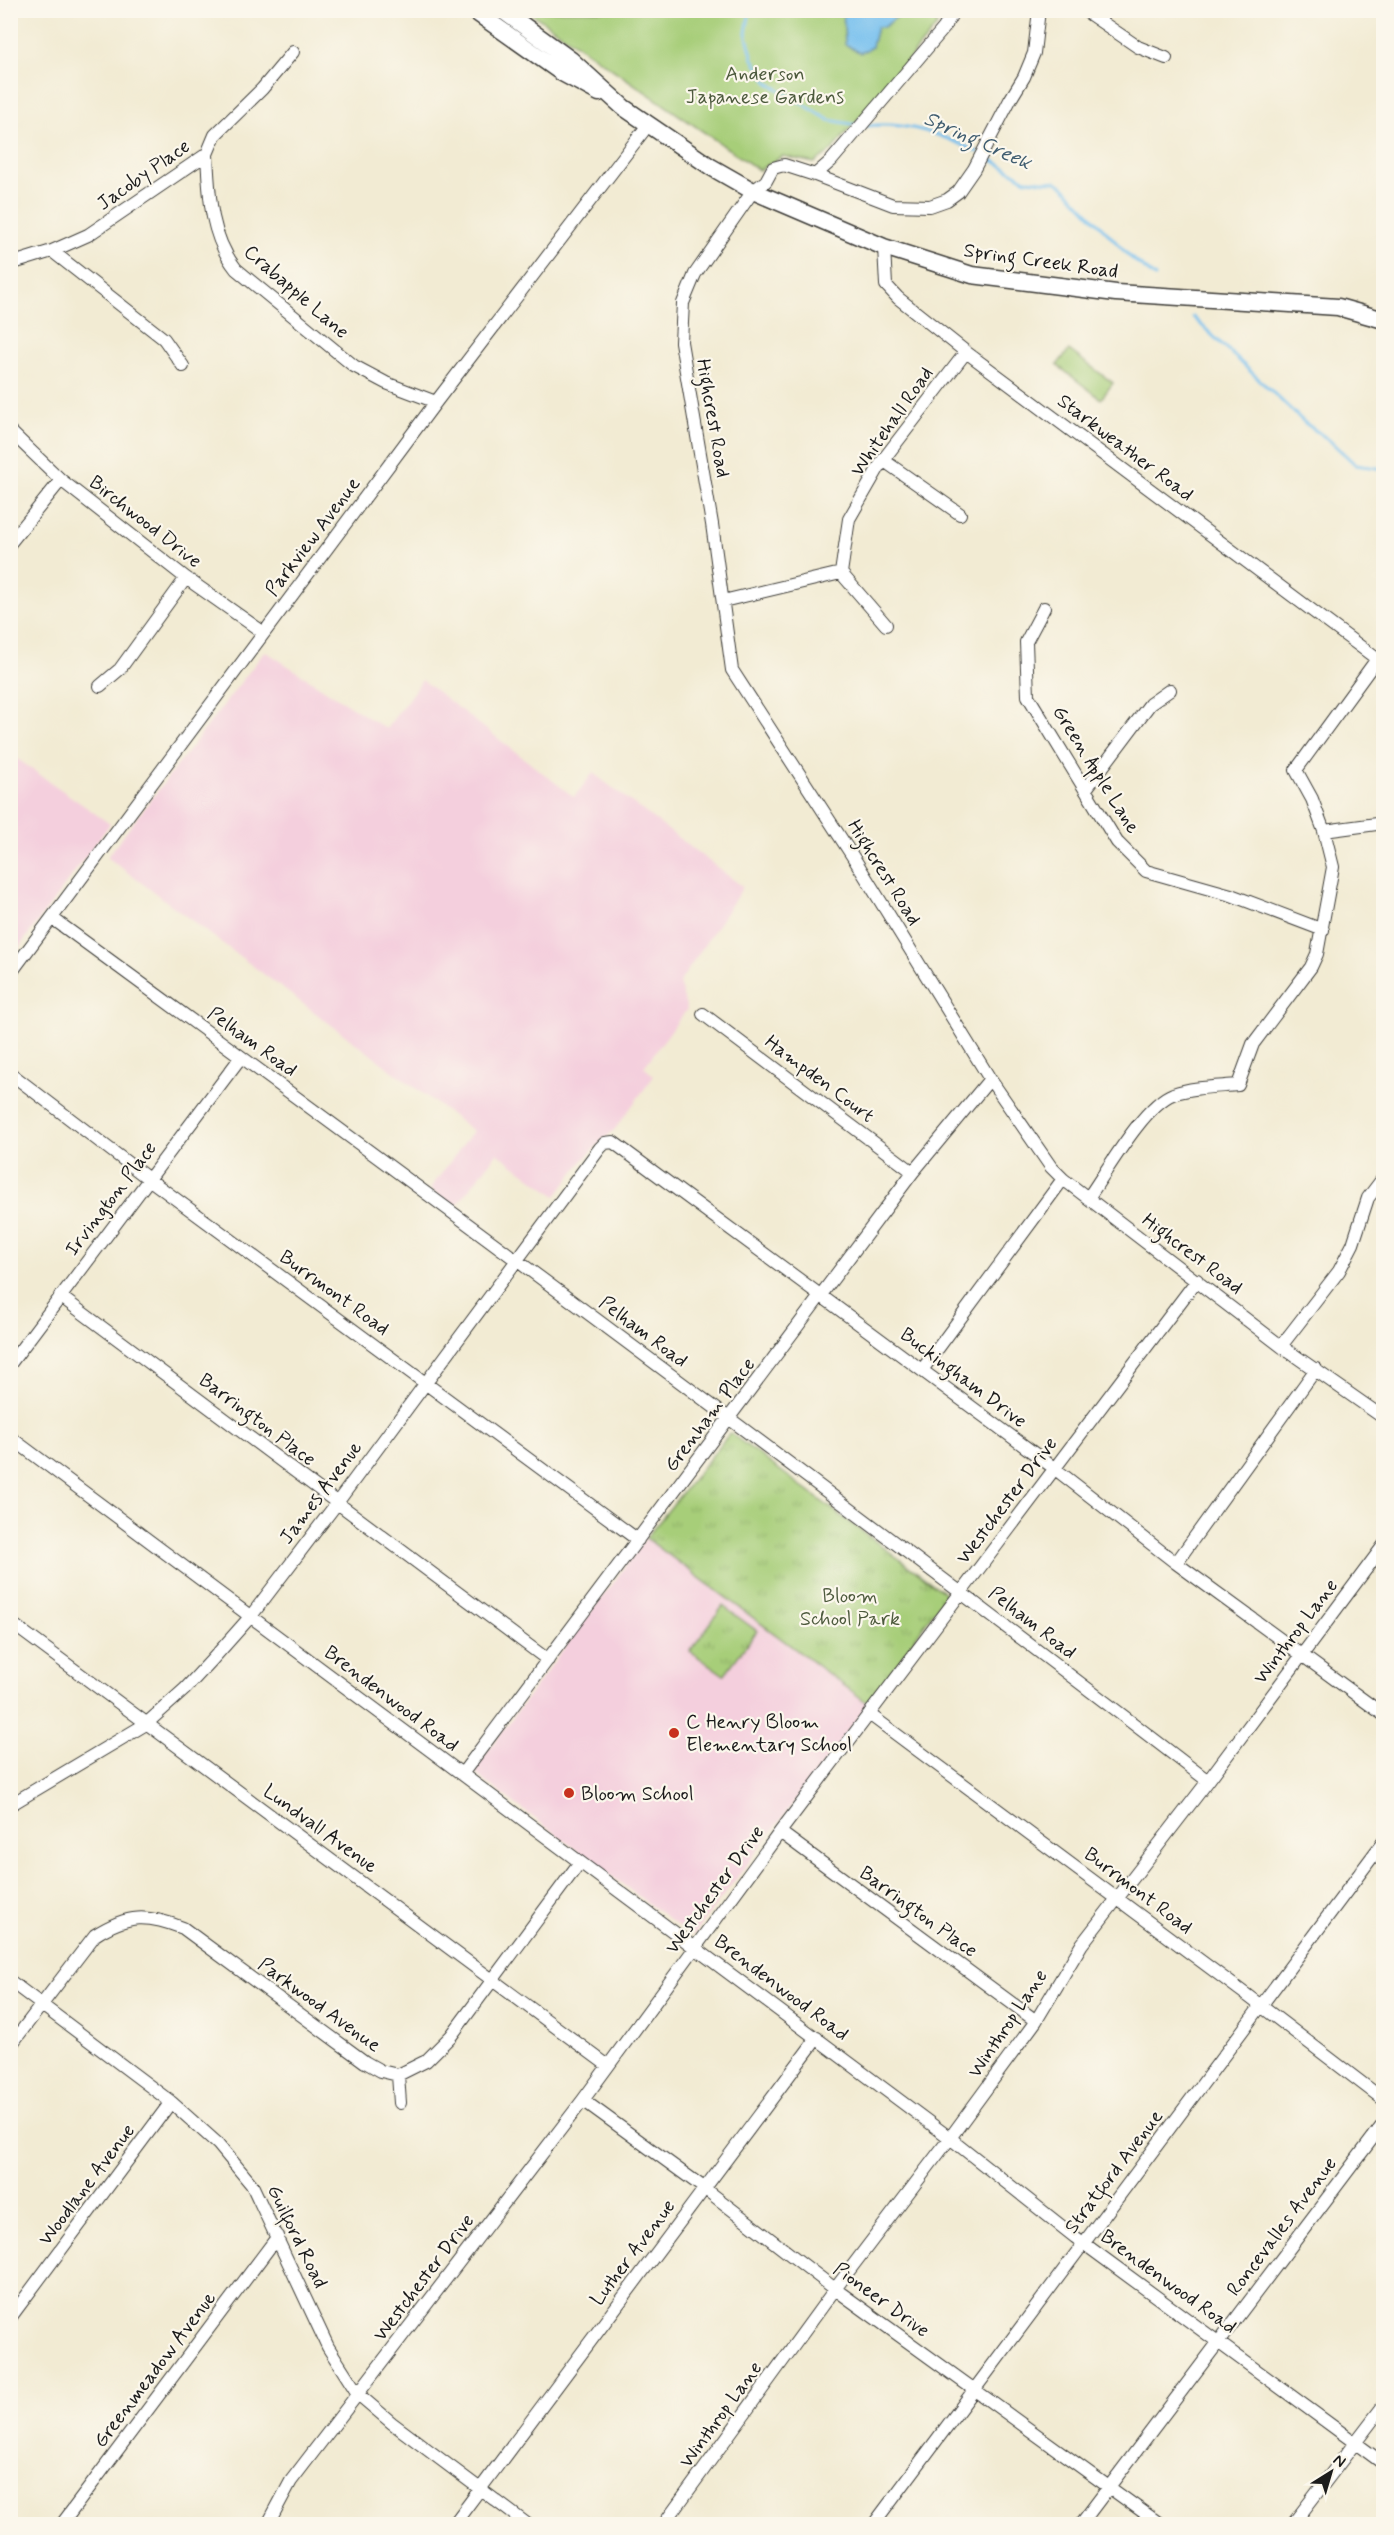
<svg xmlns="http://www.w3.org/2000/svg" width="1394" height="2535" font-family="Mynerve,sans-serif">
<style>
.built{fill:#f4cfdd}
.green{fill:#a7ce79;stroke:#62754a;stroke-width:1.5}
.park{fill:url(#park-tufts);stroke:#62754a;stroke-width:1.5}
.water{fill:#75bfee;stroke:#486e85;stroke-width:1.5}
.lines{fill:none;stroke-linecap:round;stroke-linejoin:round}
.stream{stroke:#75bfee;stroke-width:3}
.minor-casing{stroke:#3c3b37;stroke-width:14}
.major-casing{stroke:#3c3b37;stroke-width:19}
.minor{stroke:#fff;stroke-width:12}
.major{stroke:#fff;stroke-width:16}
.poi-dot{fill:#c8321e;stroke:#fbf7ec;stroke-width:2}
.labels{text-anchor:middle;stroke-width:4.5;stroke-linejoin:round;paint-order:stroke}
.park-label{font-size:20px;fill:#4d5a3d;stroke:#fbf7ec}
.street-label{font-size:20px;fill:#1c1c1c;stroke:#fbf7ec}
.poi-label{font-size:20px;fill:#1c1c1c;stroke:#fbf7ec;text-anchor:start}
.water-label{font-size:21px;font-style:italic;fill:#405d70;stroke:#fbf7ec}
</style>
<defs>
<pattern id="park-tufts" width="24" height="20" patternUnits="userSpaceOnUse" patternTransform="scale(1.5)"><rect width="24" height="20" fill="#a7ce79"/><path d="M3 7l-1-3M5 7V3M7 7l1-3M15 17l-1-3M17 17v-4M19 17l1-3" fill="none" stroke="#8fb068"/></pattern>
</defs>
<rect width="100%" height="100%" fill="#fbf7ec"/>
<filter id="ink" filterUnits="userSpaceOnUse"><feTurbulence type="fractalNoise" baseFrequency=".0167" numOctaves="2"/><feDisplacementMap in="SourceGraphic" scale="12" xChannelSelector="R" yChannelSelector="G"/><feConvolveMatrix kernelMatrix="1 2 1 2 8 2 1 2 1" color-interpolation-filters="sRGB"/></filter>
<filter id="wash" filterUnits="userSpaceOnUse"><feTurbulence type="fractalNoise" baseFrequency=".008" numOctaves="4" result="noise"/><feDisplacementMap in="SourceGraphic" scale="24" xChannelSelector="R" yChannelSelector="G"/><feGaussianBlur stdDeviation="1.35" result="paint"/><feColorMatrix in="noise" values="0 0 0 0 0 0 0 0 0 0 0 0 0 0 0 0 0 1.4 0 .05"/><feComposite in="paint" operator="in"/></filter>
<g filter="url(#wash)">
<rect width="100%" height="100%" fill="#f2ebd3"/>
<path class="built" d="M 265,651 L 386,729 L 422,680 L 574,797 L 593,773 L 743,887 L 679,983 L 687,1009 L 644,1067 L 654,1076 L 615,1129 L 584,1159 L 556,1196 L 497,1153 L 455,1208 L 430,1189 L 473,1131 L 107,857 Z
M 16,758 L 110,824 L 11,958 L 10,759 Z
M 646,1538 L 869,1704 L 694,1934 L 690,1935 L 478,1776 L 476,1772 L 476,1767 Z"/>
<path class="green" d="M 933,10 L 937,26 L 831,151 L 814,163 L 783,156 L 759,170 L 528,11 Z
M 1069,350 L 1113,383 L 1101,399 L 1057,365 Z"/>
<path class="park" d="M 730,1433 L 946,1594 L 869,1704 L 646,1538 Z
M 723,1606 L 757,1631 L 724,1675 L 690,1651 Z"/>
<path class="water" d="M 843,11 L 901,11 L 898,16 L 884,27 L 877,27 L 872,47 L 860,53 L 845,44 Z"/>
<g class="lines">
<path class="stream" d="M 750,10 L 746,33 L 753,59 L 767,82 L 829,120 L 857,125
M 867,126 C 907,121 942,135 978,152
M 984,155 L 1026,180 L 1056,182 L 1062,185 L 1129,256 L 1155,277
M 1193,317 L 1305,423 L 1329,440 L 1356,465 L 1384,469"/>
</g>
</g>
<g filter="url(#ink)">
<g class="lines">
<g class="minor-casing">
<path id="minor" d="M 954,10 L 944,28 L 831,161 L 815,175 L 784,165 L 773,168 L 766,181 L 753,191 L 695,274 L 683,303 L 681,342 L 712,524 L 732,670 L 855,860 L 990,1079 L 1051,1167 L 1063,1179 L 1281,1346 L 1384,1418
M 1084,10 L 1138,47 L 1166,58
M 207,154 C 209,195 210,236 236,269 L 354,366 L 386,383 L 436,402
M 815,175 L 893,205 L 930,206 L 947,200 L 958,192 L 974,169 L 1010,100 L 1024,77 L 1034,53 L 1039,10
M 884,247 L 886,285 L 898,298 L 966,352 L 1377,659 L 1296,770 L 1312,799 L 1324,831 L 1333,867 L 1317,954 L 1311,967 L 1253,1044 L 1238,1085 C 1216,1087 1193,1087 1173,1094 C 1144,1105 1107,1171 1088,1198
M 52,251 L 164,339 L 183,366
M 10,264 L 52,251 L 88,235 L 207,154 L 215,135 L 262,89 L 293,52
M 10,431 L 61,480 L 186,578 L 264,633
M 883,460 L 960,514
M 10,543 L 61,480
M 841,573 L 849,519 L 883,460 L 966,352
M 841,573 L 886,625
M 723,601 L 841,573
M 1044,608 L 1026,642 L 1028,696 L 1117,842 L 1146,871 L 1231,895 L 1323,930
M 100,686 L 120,669 L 186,578
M 1086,789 L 1150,704 L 1170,690
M 1324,831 L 1384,823
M 52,918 C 440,1202 827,1488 1208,1781
M 10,974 L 436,402 L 648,125
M 703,1014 L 913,1172
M 10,1073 L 150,1180 L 638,1540
M 60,1296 L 548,1660
M 1281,1346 L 1339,1271 L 1353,1244 L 1368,1198 L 1384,1177
M 10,1364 L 241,1057
M 922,1370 L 1063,1179
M 10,1437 L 950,2138 L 1075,2237 L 1384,2464
M 1176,1563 L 1316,1369
M 10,1622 L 607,2065
M 869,1714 L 1248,1996 L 1384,2100
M 462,1774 L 913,1172 L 990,1079
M 10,1805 L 146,1724 L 185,1689 L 211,1661 L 251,1616 L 331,1511 L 600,1148 L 605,1143 L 613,1142 L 1054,1468 L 1176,1563 L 1384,1715
M 780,1832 L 1036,2021
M 10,1981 L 171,2102 L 218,2144 L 252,2185 L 328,2347 L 358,2394 L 392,2423 L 527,2524
M 10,2046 L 95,1935 C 128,1914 147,1914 183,1928 L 365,2062 L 381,2071 L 398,2075 L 426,2061 L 451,2036 L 580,1862
M 398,2075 L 400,2103
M 583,2100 L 704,2188 L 835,2289 L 1160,2524
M 10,2318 L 171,2102
M 62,2524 L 278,2236
M 268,2524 L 291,2481 L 583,2100 L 780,1832 L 1197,1280
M 454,2524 L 817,2038
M 664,2524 L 835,2289 L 950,2138 L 1036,2021 L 1082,1944 L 1208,1781 L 1384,1545
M 874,2524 L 1384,1841
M 1081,2524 L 1384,2123
M 1293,2524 L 1384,2405"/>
</g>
<g class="major-casing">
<path id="major" d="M 473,10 L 562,73 L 599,93
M 502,10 L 571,60 L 623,107 L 711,167 L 753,191 L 884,247 L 972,275 L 1116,293 L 1338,307 L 1384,320"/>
</g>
<use href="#minor" class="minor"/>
<use href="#major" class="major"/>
</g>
</g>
<g class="poi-dot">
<circle cx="674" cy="1733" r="6"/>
<circle cx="569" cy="1793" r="6"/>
</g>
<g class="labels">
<g class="park-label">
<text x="765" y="80">Anderson<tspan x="765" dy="23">Japanese Gardens</tspan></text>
<text x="850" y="1602">Bloom<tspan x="850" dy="23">School Park</tspan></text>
</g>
<g class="street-label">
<text transform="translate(143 174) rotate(-35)" y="7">Jacoby Place</text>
<text transform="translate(1041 260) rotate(8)" y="7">Spring Creek Road</text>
<text transform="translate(297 291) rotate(41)" y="7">Crabapple Lane</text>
<text transform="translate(714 418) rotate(80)" y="7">Highcrest Road</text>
<text transform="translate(891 421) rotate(-55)" y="7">Whitehall Road</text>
<text transform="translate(1126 447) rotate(37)" y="7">Starkweather Road</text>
<text transform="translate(146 521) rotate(38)" y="7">Birchwood Drive</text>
<text transform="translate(312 536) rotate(-53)" y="7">Parkview Avenue</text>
<text transform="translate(1097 769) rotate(58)" y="7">Green Apple Lane</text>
<text transform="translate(885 872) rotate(58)" y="7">Highcrest Road</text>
<text transform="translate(253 1041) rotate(36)" y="7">Pelham Road</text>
<text transform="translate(820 1078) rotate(37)" y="7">Hampden Court</text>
<text transform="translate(110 1198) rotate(-53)" y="7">Irvington Place</text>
<text transform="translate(1193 1253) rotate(37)" y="7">Highcrest Road</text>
<text transform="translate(335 1292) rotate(36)" y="7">Burrmont Road</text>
<text transform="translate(644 1331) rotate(37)" y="7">Pelham Road</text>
<text transform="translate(964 1377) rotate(37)" y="7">Buckingham Drive</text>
<text transform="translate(709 1414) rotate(-53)" y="7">Grenham Place</text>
<text transform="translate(258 1419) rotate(37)" y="7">Barrington Place</text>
<text transform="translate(320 1492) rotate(-53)" y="7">James Avenue</text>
<text transform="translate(1006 1500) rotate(-53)" y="7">Westchester Drive</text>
<text transform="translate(1033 1622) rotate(38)" y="7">Pelham Road</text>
<text transform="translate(1295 1631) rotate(-53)" y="7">Winthrop Lane</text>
<text transform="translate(392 1698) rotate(37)" y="7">Brendenwood Road</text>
<text transform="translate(321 1828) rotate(36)" y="7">Lundvall Avenue</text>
<text transform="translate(714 1889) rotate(-54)" y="7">Westchester Drive</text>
<text transform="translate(1139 1890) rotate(37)" y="7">Burrmont Road</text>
<text transform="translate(919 1911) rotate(36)" y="7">Barrington Place</text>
<text transform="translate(782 1987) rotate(37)" y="7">Brendenwood Road</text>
<text transform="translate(320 2004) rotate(36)" y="7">Parkwood Avenue</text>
<text transform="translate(1007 2023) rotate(-56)" y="7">Winthrop Lane</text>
<text transform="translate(1113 2171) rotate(-53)" y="7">Stratford Avenue</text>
<text transform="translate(86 2184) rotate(-53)" y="7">Woodlane Avenue</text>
<text transform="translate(1281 2226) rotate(-53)" y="7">Roncevalles Avenue</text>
<text transform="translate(298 2236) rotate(64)" y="7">Guilford Road</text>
<text transform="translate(632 2252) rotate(-53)" y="7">Luther Avenue</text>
<text transform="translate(423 2277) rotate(-53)" y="7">Westchester Drive</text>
<text transform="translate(1169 2281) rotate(36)" y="7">Brendenwood Road</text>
<text transform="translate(882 2299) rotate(36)" y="7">Pioneer Drive</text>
<text transform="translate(154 2369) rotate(-53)" y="7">Greenmeadow Avenue</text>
<text transform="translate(720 2414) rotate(-54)" y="7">Winthrop Lane</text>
</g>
<g class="poi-label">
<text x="686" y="1728">C Henry Bloom<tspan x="686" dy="23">Elementary School</tspan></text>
<text x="581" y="1800">Bloom School</text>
</g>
<g class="water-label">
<text transform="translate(978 140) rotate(24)" y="7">Spring Creek</text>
</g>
</g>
<rect width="1394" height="2535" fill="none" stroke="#fbf7ec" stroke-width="36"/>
<g transform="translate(1331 2472) rotate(37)" stroke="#fbf7ec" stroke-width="4.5" paint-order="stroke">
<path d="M0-4.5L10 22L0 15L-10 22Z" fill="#1c1c1c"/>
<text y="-9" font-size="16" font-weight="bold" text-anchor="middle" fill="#1c1c1c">N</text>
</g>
</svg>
